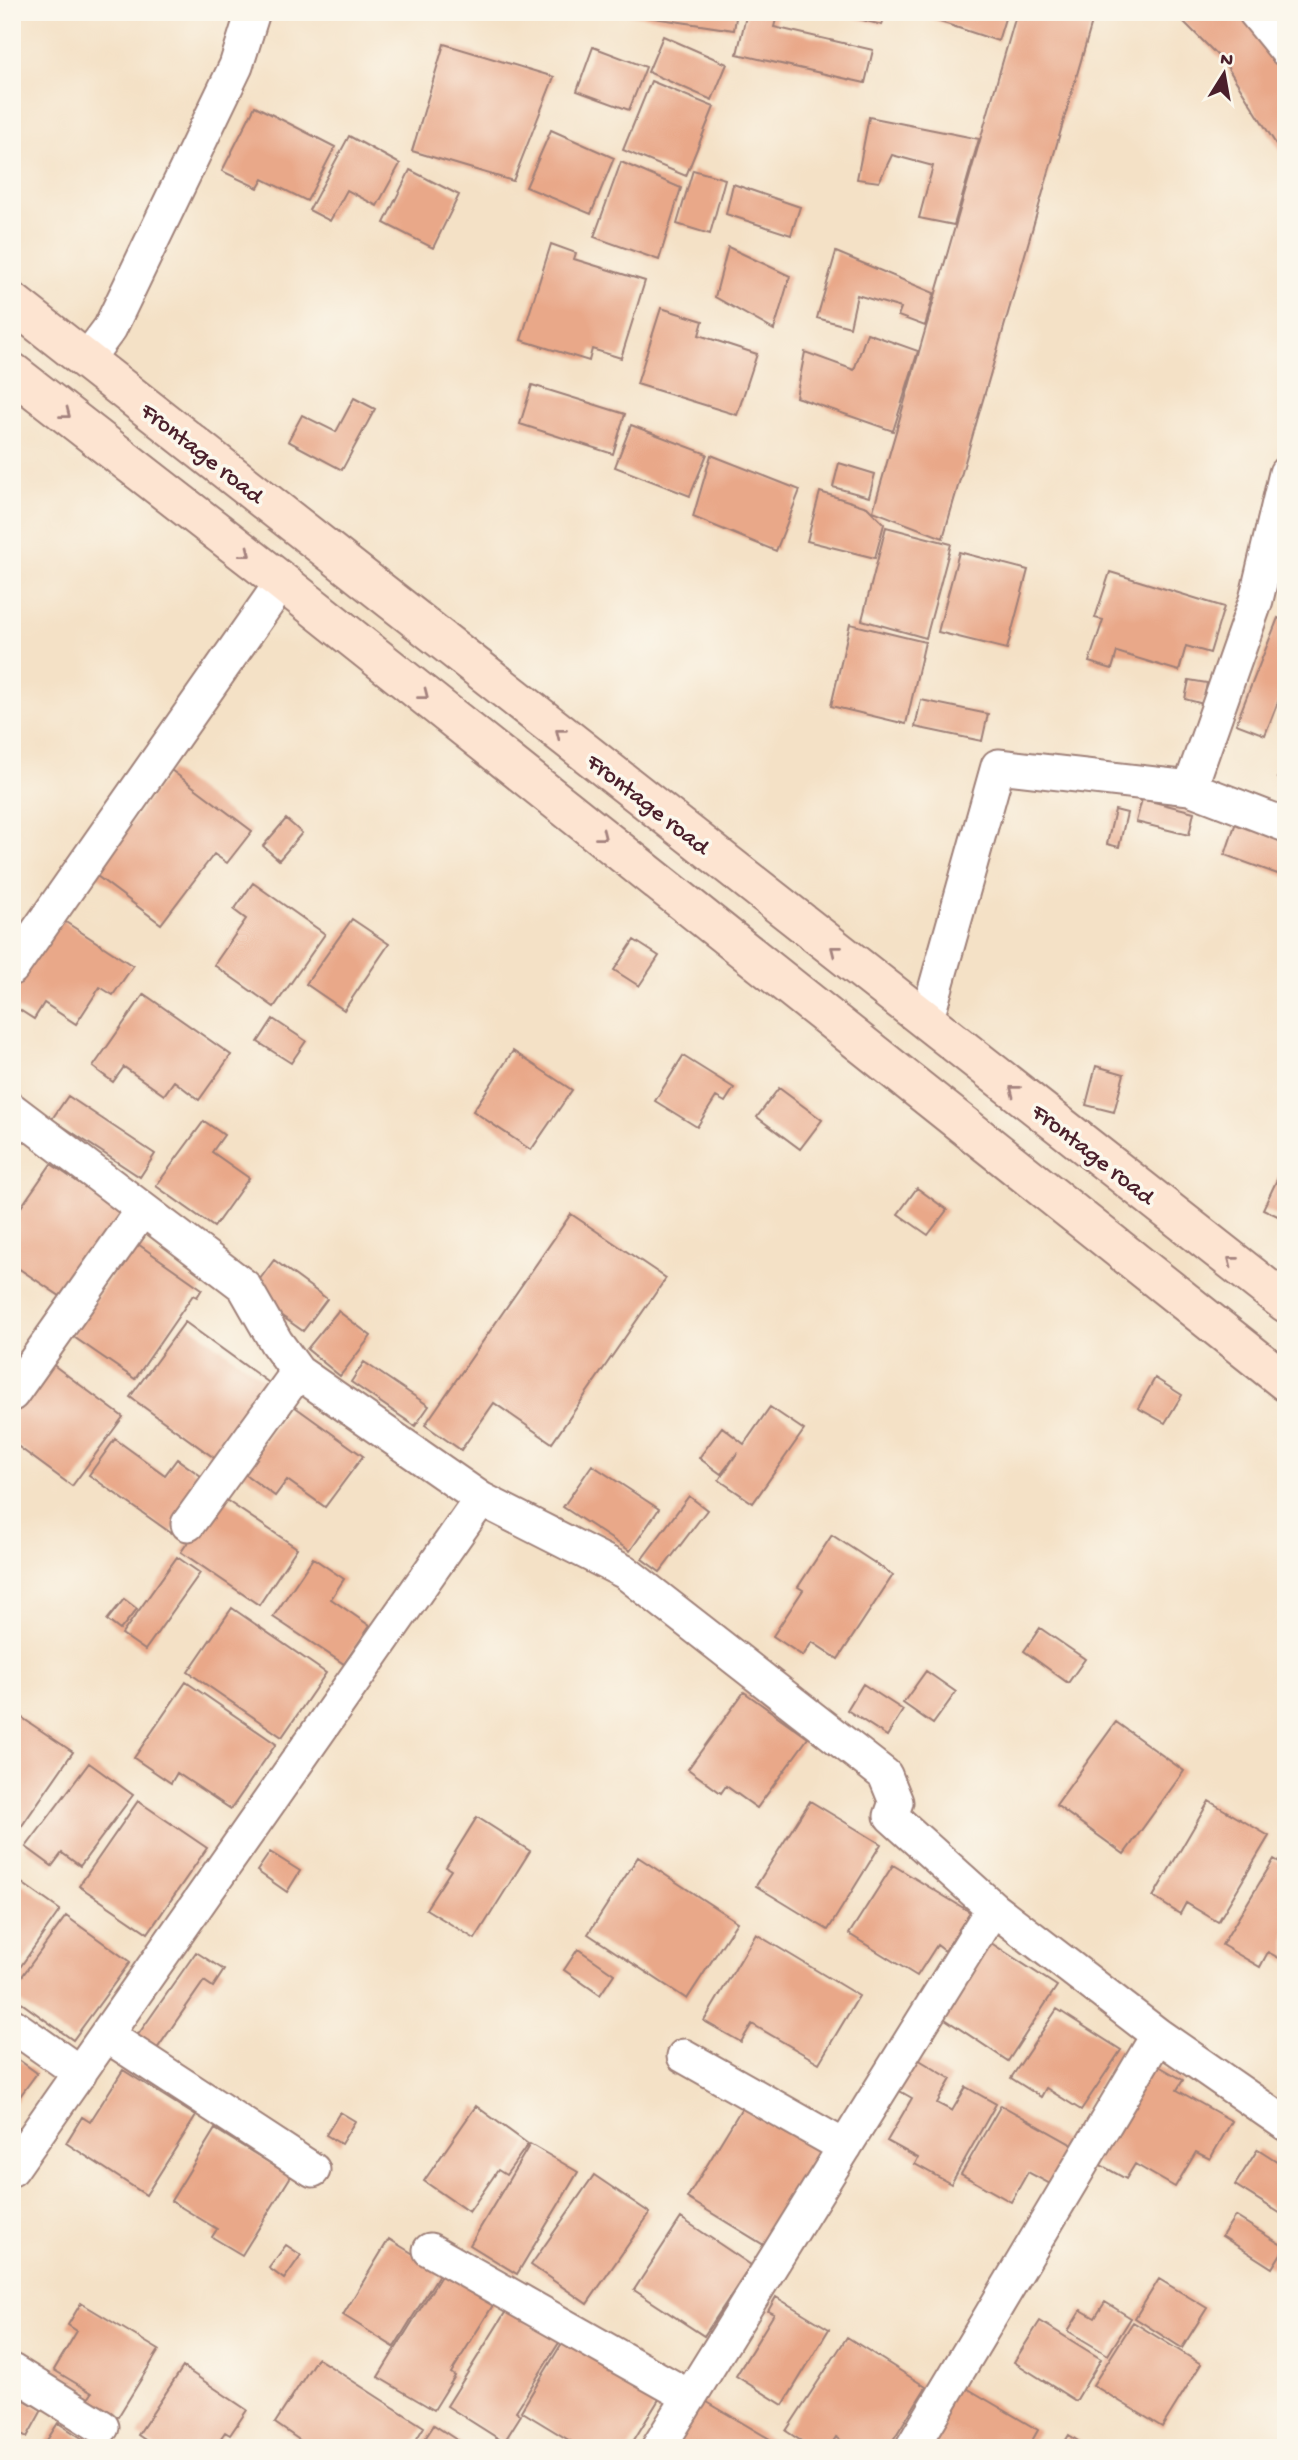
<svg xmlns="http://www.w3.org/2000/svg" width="1298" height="2460" font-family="'Gochi Hand',sans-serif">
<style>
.building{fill:#e9a889}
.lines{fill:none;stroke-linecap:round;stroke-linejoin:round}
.minor-casing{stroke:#9f8078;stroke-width:37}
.secondary-casing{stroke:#9f8078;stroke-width:42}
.minor{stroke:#fff;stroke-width:33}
.secondary{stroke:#fde4d1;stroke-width:38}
.oneway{stroke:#a4827e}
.labels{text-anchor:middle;stroke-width:7;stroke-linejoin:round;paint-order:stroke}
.street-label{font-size:24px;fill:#4a1f2b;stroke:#fbf7ec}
</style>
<rect width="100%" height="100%" fill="#fbf7ec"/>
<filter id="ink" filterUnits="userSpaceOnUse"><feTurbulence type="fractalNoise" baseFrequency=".0143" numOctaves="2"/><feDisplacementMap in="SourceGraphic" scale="14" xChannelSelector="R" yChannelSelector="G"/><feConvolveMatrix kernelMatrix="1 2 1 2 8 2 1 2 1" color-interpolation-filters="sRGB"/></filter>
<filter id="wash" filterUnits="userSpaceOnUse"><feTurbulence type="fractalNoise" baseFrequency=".00686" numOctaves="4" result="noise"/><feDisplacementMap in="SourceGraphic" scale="28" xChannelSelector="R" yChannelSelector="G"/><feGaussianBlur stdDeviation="1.57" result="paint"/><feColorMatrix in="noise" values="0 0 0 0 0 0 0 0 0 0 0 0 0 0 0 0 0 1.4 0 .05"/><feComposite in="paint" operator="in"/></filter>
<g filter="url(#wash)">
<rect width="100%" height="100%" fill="#f4e1c6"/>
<g id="blocks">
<path class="building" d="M 614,12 L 737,12 L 734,30 Z
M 747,12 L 778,12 L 774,27 L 873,50 L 865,83 L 737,54 Z
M 831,12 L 885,12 L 882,25 Z
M 920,12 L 1007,12 L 998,41 L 919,15 Z
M 1017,12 L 1095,12 L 943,538 L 873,511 Z
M 1174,12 L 1249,12 L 1286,64 L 1286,160 L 1224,62 Z
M 663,36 L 727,64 L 712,100 L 648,72 Z
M 444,44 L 554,77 L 513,181 L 412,151 Z
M 593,47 L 646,67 L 629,110 L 577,91 Z
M 651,81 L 714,107 L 686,176 L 623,150 Z
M 255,106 L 335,147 L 307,201 L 263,179 L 258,188 L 222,171 Z
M 869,117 L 979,139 L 954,225 L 919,218 L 933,166 L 892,155 L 879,182 L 857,179 Z
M 551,130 L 614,158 L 591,214 L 526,187 Z
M 349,136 L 400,164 L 377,206 L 347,190 L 330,221 L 309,210 Z
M 621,162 L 681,188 L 659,260 L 594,237 Z
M 410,170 L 459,195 L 433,248 L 384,223 Z
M 693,170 L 725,179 L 710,234 L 677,224 Z
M 733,184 L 800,207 L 791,235 L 726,214 Z
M 551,244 L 576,253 L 574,259 L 645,281 L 621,358 L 592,349 L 589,361 L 521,340 Z
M 728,247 L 790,276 L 774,330 L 715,297 Z
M 836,252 L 934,293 L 925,326 L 898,316 L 901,308 L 857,295 L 850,327 L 817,318 Z
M 661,308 L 703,321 L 699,335 L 757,354 L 737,415 L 637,384 Z
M 867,333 L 918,351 L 893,431 L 796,397 L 805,352 L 854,370 Z
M 532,385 L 625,414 L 613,454 L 520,424 Z
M 354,398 L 375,409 L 342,470 L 288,441 L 302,415 L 336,432 Z
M 631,425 L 707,454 L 690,496 L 615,467 Z
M 711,455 L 800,490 L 776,551 L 693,517 Z
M 839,463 L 875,474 L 869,497 L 833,487 Z
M 820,492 L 867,507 L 884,524 L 875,558 L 807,541 Z
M 886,527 L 951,544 L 926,638 L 862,620 Z
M 959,552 L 1028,570 L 1007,649 L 938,632 Z
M 1110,572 L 1224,607 L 1210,653 L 1186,646 L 1179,671 L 1117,652 L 1112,669 L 1089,662 L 1103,620 L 1095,618 Z
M 1278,618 L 1286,622 L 1286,690 L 1283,689 L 1265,735 L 1236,724 Z
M 850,624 L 925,642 L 906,724 L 831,706 Z
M 1189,680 L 1207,683 L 1203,704 L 1185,699 Z
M 921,700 L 988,714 L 982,741 L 915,727 Z
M 1286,759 L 1286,781 L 1278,778 Z
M 171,770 L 252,831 L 227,863 L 214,854 L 161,924 L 93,873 Z
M 1142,799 L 1194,812 L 1189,835 L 1136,822 Z
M 1115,810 L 1127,813 L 1119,847 L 1107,844 Z
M 286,819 L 302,833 L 279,860 L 263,846 Z
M 1237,819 L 1286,836 L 1286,877 L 1225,855 Z
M 253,883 L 325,934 L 274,1007 L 214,965 L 246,919 L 234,910 Z
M 58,917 L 133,966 L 113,995 L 100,987 L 76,1024 L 44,1003 L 34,1019 L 12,1005 L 12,986 Z
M 352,919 L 389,944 L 344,1010 L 306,984 Z
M 634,940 L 659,956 L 639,986 L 614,970 Z
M 144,994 L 231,1055 L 199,1100 L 174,1081 L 164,1095 L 124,1067 L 113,1082 L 93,1067 Z
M 273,1019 L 306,1041 L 291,1063 L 258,1042 Z
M 513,1051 L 572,1090 L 531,1150 L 473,1111 Z
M 683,1056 L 734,1088 L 725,1102 L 716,1097 L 697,1127 L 655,1101 Z
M 1096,1066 L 1124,1074 L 1114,1112 L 1086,1105 Z
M 779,1088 L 822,1120 L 800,1149 L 757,1117 Z
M 68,1096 L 155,1154 L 140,1177 L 52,1119 Z
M 204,1121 L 224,1135 L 212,1152 L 249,1178 L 214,1227 L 156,1186 Z
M 51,1164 L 122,1212 L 63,1298 L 12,1264 L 12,1220 Z
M 1283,1167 L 1286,1168 L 1286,1220 L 1263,1209 Z
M 917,1188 L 947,1210 L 928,1235 L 898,1214 Z
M 571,1214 L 666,1278 L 552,1443 L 494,1403 L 461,1450 L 425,1425 Z
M 135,1242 L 202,1289 L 197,1297 L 193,1295 L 135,1379 L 71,1335 Z
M 274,1260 L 327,1299 L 303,1331 L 276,1312 L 260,1279 Z
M 338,1311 L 371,1336 L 340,1376 L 307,1349 Z
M 185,1322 L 279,1390 L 224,1465 L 130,1397 Z
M 44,1358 L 123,1417 L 72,1486 L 12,1442 L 12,1401 Z
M 364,1362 L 429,1406 L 415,1426 L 351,1382 Z
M 1155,1378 L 1182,1395 L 1165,1423 L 1138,1408 Z
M 291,1404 L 363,1456 L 325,1507 L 287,1480 L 275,1496 L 242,1472 Z
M 770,1407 L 804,1430 L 753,1503 L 719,1480 L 738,1452 L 721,1474 L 699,1458 L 722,1427 L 744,1444 Z
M 115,1439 L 165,1475 L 177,1459 L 208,1481 L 171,1533 L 89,1475 Z
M 592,1465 L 659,1509 L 630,1551 L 563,1507 Z
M 220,1496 L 297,1548 L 259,1605 L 181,1552 Z
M 689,1496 L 707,1510 L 660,1572 L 642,1559 Z
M 832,1535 L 893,1575 L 838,1659 L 812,1642 L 803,1656 L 773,1636 L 803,1590 L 798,1587 Z
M 177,1557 L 200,1573 L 145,1650 L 122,1634 Z
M 313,1558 L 344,1579 L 331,1599 L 370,1626 L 344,1664 L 273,1617 Z
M 124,1599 L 137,1609 L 120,1630 L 107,1620 Z
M 232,1608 L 326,1673 L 282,1737 L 188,1672 Z
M 1040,1628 L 1085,1659 L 1068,1683 L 1024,1651 Z
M 926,1671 L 956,1692 L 933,1724 L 903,1703 Z
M 186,1682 L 276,1744 L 231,1809 L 177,1773 L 171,1783 L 134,1758 Z
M 863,1684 L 903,1710 L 887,1736 L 847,1710 Z
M 744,1692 L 808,1738 L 757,1808 L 726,1786 L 721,1793 L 688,1769 Z
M 12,1711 L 73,1752 L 12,1840 Z
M 1116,1722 L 1184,1771 L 1124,1854 L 1056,1805 Z
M 89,1763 L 133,1795 L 80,1866 L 62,1853 L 52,1866 L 26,1847 Z
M 138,1801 L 207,1848 L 148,1933 L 79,1886 Z
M 810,1801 L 881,1844 L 828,1930 L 756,1886 Z
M 1209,1801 L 1269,1836 L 1218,1922 L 1186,1903 L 1180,1914 L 1153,1897 Z
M 477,1817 L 530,1851 L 475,1939 L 426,1909 L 451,1870 L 446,1867 Z
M 270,1852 L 300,1871 L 287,1892 L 257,1871 Z
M 638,1857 L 737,1922 L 687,1999 L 588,1934 Z
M 1274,1859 L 1286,1866 L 1286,1962 L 1268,1952 L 1260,1967 L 1222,1945 Z
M 893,1865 L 970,1912 L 945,1951 L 937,1945 L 917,1976 L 849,1934 Z
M 12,1876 L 60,1910 L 16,1973 L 12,1970 Z
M 66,1916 L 130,1962 L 73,2040 L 20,2002 L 12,2014 L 12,1990 Z
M 756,1934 L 859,1996 L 819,2063 L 752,2024 L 741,2042 L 704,2021 Z
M 985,1939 L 1057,1986 L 1008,2061 L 936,2013 Z
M 578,1949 L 614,1974 L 600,1995 L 564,1970 Z
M 196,1952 L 224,1970 L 213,1987 L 204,1981 L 152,2056 L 133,2042 Z
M 1057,2009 L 1121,2050 L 1081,2110 L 1046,2088 L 1041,2097 L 1011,2078 Z
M 12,2055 L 37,2073 L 12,2107 Z
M 916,2058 L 951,2079 L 937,2103 L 952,2111 L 966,2087 L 996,2104 L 951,2184 L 915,2164 L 918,2158 L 887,2141 L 912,2098 L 898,2090 Z
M 1152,2062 L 1183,2080 L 1177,2090 L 1232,2121 L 1210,2159 L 1196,2152 L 1175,2187 L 1135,2164 L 1126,2179 L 1095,2162 Z
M 123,2070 L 196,2116 L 146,2195 L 66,2143 L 82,2117 L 90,2122 Z
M 746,2101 L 832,2153 L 772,2250 L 687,2198 Z
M 1001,2105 L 1074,2146 L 1052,2185 L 1028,2172 L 1011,2202 L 961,2174 Z
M 476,2106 L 528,2144 L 506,2175 L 498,2170 L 469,2212 L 424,2181 Z
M 340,2112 L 355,2121 L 341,2144 L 326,2135 Z
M 215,2129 L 291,2176 L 242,2255 L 212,2237 L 217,2229 L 171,2201 Z
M 530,2144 L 578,2172 L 517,2274 L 470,2245 Z
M 1258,2149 L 1286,2167 L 1286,2217 L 1235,2185 Z
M 594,2175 L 650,2213 L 587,2304 L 531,2265 Z
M 1235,2216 L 1285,2247 L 1272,2268 L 1222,2236 Z
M 681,2218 L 751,2265 L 704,2336 L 634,2290 Z
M 389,2239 L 441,2271 L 394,2347 L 343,2315 Z
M 286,2245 L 301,2255 L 284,2279 L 269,2268 Z
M 447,2266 L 498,2297 L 451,2373 L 455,2376 L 434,2410 L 378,2377 Z
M 1159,2279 L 1207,2308 L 1182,2348 L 1135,2318 Z
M 776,2297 L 829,2329 L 783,2405 L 736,2376 L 774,2314 L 768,2311 Z
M 1105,2302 L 1131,2318 L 1108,2355 L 1068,2331 L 1081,2310 L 1095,2318 Z
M 81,2303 L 159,2350 L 118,2417 L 88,2399 L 92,2393 L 54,2370 L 77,2331 L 68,2325 Z
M 508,2308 L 560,2341 L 516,2411 L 521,2415 L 504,2442 L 447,2406 Z
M 1040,2321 L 1101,2359 L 1076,2401 L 1014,2362 Z
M 1133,2322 L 1201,2364 L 1162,2427 L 1093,2385 Z
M 847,2337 L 926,2387 L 888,2448 L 853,2448 L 836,2437 L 829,2448 L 812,2448 L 786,2431 Z
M 565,2338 L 661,2396 L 629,2448 L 582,2448 L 521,2411 Z
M 317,2358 L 424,2427 L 411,2448 L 311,2448 L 275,2423 Z
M 183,2367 L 247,2410 L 230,2435 L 225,2432 L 214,2448 L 157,2448 L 138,2435 Z
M 958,2383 L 1038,2430 L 1028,2448 L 944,2448 L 926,2437 Z
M 12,2393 L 42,2410 L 27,2437 L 12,2428 Z
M 702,2399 L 785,2448 L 681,2448 L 683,2445 L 677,2442 Z
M 58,2423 L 97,2448 L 42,2448 Z
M 434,2425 L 469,2448 L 419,2448 Z
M 1069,2435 L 1089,2448 L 1061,2448 Z"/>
</g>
</g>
<g filter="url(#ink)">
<use href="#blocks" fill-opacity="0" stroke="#9f8078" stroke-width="2"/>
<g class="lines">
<g class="minor-casing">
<path id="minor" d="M 1255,12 L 1286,50
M 86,360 L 110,328 L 236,66 L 253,12
M 1190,788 L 1256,600 L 1286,473
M 12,968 L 282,582
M 926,1022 L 998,766 L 1190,788 L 1286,825
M 12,1110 L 244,1286 L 276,1342 L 298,1372 L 481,1499 L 625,1572 L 885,1775 L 896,1802 L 891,1816 L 993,1908 L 1158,2035 L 1286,2124
M 12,1394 L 142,1210
M 188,1524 L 298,1372
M 12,2025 L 80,2073
M 106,2035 L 313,2170
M 684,2056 L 845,2147
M 12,2169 L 481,1499
M 430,2250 L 690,2397
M 12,2371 L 102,2427
M 658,2448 L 993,1908
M 912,2448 L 1158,2035"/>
</g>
<g class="secondary-casing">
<path id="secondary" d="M 12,302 L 1286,1303
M 12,372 L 282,582 L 1286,1382"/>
</g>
<use href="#minor" class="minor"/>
<use href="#secondary" class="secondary"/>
</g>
<defs><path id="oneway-chevron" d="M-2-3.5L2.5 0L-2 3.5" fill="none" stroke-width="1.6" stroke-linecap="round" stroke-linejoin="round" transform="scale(1.75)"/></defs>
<g class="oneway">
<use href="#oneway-chevron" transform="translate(66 414) rotate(38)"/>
<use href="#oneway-chevron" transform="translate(246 553) rotate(38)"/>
<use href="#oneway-chevron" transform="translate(424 695) rotate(38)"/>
<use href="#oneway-chevron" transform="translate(560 733) rotate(-142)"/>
<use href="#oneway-chevron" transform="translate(602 836) rotate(38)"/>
<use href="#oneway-chevron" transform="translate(835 950) rotate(-142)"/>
<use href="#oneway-chevron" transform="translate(1014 1090) rotate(-142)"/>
<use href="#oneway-chevron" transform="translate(1232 1261) rotate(-142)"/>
</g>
</g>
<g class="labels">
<g class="street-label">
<text transform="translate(203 452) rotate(38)" y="8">Frontage road</text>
<text transform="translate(649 803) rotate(38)" y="8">Frontage road</text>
<text transform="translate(1094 1153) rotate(38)" y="8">Frontage road</text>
</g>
</g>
<rect width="1298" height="2460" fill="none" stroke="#fbf7ec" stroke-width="42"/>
<g transform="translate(1224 74) rotate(11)" stroke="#fbf7ec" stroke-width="5" paint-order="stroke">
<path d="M0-5L12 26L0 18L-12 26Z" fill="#4a1f2b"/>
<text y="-10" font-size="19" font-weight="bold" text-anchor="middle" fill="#4a1f2b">N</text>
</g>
</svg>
